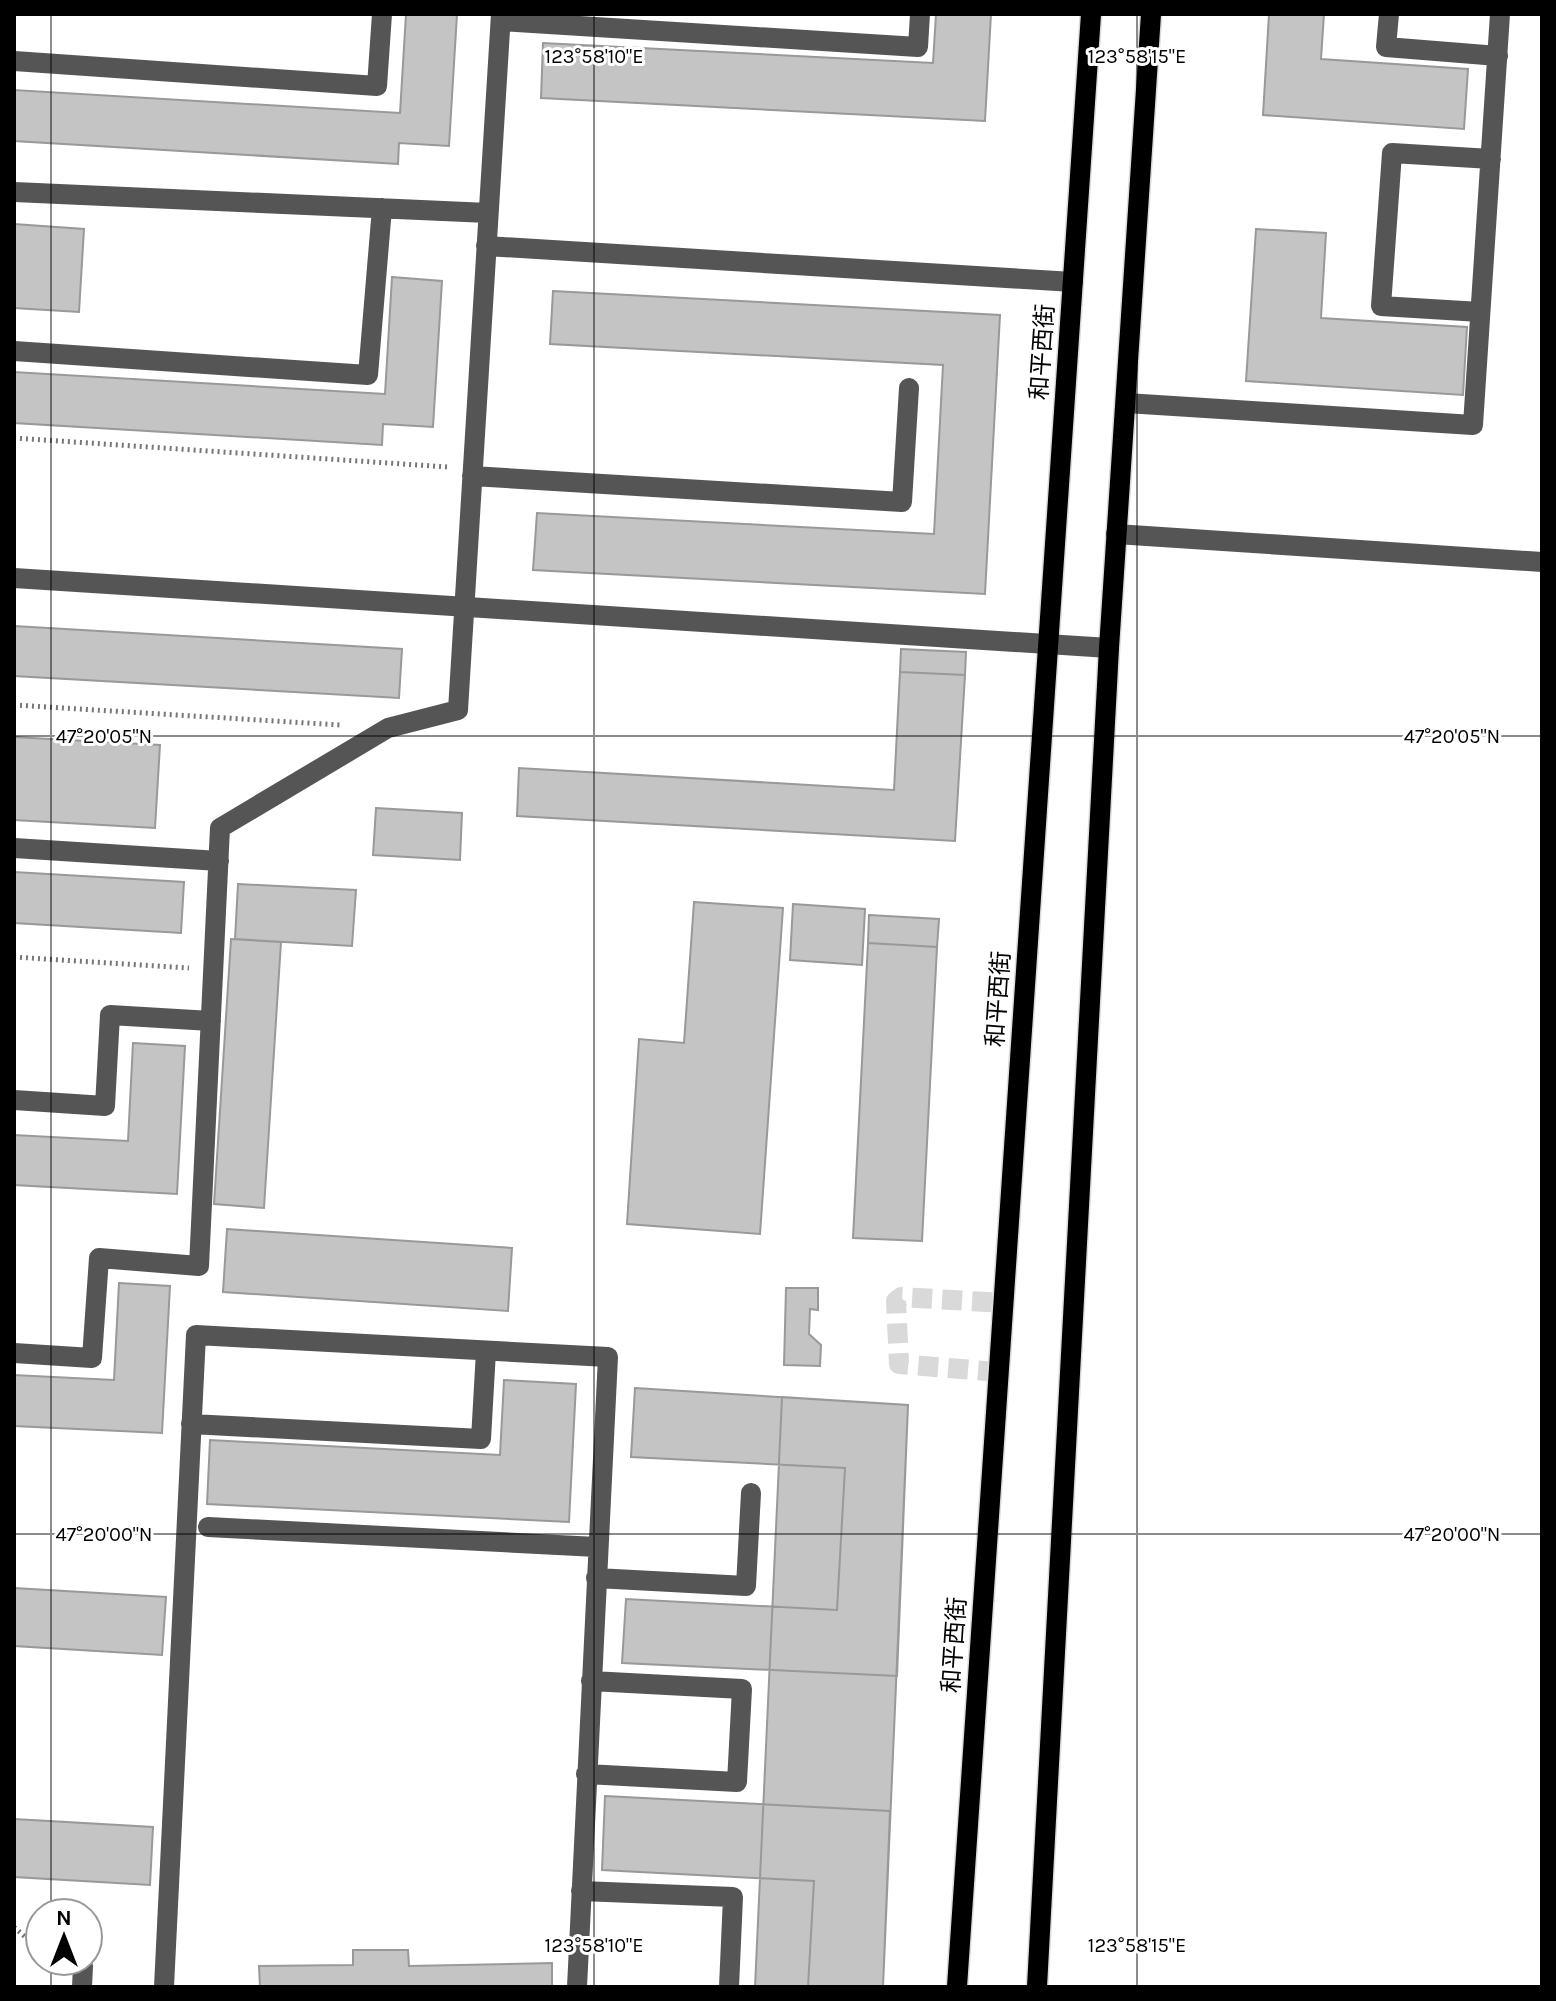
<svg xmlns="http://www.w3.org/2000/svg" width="1556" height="2001" font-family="Karla,'Noto Sans SC',sans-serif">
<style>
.building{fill:#c4c4c4;stroke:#999;stroke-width:2}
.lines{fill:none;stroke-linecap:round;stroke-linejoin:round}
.minor-tunnel{stroke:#d9d9d9;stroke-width:20;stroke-dasharray:20 10;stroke-linecap:butt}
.major-casing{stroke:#dbdbdb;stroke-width:23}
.path{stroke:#777;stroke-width:5;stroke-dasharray:2 4;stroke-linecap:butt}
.minor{stroke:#555;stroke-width:20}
.major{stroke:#000;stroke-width:20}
.ticks{fill:none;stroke:#000;stroke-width:2;stroke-opacity:0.45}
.labels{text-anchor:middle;stroke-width:6;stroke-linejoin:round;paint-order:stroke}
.street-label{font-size:24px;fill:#000;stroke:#fff}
.ticks-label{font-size:20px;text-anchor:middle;fill:#000;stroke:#fff;stroke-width:6;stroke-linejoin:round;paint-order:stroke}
</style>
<rect width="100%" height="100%" fill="#fff"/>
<path class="building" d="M 406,14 L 457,14 L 449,146 L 399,143 L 398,164 L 14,141 L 14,90 L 400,113 Z
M 936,14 L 991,14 L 985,121 L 541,98 L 543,43 L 933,63 Z
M 1269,14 L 1324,14 L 1321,59 L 1468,69 L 1464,129 L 1263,115 Z
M 14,224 L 84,229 L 79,312 L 14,308 Z
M 1256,229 L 1326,233 L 1321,318 L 1467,327 L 1463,395 L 1246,381 Z
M 392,277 L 442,281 L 433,427 L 383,424 L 382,445 L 14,423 L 14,372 L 385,394 Z
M 553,291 L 1000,315 L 985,594 L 533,570 L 537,513 L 934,534 L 943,365 L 550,344 Z
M 14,626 L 402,649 L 399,698 L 14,676 Z
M 901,649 L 966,652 L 965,675 L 900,672 Z
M 900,672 L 965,675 L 955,841 L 517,816 L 519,768 L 894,790 Z
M 14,737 L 160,745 L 155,828 L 14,820 Z
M 376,808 L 462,813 L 460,860 L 373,855 Z
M 14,872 L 184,882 L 181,933 L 14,923 Z
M 238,884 L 356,890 L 352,946 L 235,939 Z
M 694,902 L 783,908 L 760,1234 L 627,1224 L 639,1039 L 684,1043 Z
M 793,904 L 865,909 L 862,965 L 790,960 Z
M 869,915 L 939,919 L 937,947 L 868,943 Z
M 231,939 L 281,942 L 264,1208 L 214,1204 Z
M 868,943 L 937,947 L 922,1241 L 853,1238 Z
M 133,1043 L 185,1046 L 177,1194 L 14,1185 L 14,1135 L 128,1141 Z
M 227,1229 L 512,1248 L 508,1311 L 223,1292 Z
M 119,1283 L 170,1286 L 162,1433 L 14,1426 L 14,1375 L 114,1380 Z
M 786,1288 L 818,1288 L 818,1310 L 810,1309 L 809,1334 L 821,1345 L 820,1366 L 784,1365 Z
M 504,1380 L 576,1384 L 569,1522 L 207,1504 L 210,1440 L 500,1455 Z
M 635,1388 L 908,1405 L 897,1676 L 622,1663 L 626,1599 L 837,1610 L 845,1468 L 631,1457 Z
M 782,1397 L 908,1405 L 883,1987 L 755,1987 Z
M 14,1588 L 166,1597 L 162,1655 L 14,1646 Z
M 605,1796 L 890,1811 L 883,1987 L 808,1987 L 814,1881 L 602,1870 Z
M 14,1819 L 153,1827 L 150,1885 L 14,1877 Z
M 353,1950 L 408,1950 L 409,1966 L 552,1963 L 552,1987 L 260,1987 L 259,1966 L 353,1965 Z"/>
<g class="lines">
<path class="minor-tunnel" d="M 998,1372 L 899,1364 L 896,1301 L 901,1297 L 1003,1303"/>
<g class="major-casing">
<path id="major" d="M 957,1987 L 1091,14
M 1037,1987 L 1109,648 L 1151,14"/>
</g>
<path class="path" d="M 14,438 L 448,467
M 14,705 L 340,725
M 14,957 L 189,968
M 14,1927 L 31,1942 L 40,1942"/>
<path class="minor" d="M 1389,14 L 1386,47 L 1498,56
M 501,21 L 918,47 L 920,14
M 14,61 L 377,86 L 382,14
M 14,192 L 488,213
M 486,246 L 1073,282
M 1480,312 L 1381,306 L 1392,153 L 1491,159
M 14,351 L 368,375 L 382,208
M 1126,403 L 1473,425 L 1500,14
M 472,476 L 902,502 L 909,388
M 1116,534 L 1542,562
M 14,578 L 1109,648
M 14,848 L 219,861
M 14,1100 L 105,1106 L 110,1015 L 211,1021
M 14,1353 L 92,1358 L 99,1258 L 199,1266 L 220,828 L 388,728 L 458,710 L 501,14
M 191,1424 L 481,1439 L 486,1351
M 208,1527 L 597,1547
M 596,1578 L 746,1586 L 751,1493
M 586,1774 L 737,1782 L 742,1689 L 591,1681
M 581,1891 L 733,1897 L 729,1987
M 82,1987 L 83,1966
M 164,1987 L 196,1335 L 608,1357 L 577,1987"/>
<use href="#major" class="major"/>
</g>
<path class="ticks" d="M 51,14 L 51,1913M 594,14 L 594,1987M 1137,14 L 1137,1987M 14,736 L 1542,736M 14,1534 L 1542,1534M 51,1961 L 51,1987"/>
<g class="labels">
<g class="street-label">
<text transform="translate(1042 352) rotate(-86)" y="8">和平西街</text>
<text transform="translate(998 999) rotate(-86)" y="8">和平西街</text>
<text transform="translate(954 1645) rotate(-86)" y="8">和平西街</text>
</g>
</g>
<g class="ticks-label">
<text x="594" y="63">123°58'10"E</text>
<text x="1137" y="63">123°58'15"E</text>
<text x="104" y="743">47°20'05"N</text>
<text x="1452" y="743">47°20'05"N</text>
<text x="104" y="1541">47°20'00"N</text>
<text x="1452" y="1541">47°20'00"N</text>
<text x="594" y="1952">123°58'10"E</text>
<text x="1137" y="1952">123°58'15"E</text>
</g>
<rect width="1556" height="2001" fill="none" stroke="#000000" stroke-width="32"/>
<g transform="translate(64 1937)"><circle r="38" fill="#ffffff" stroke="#999999" stroke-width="2"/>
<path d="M0-6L14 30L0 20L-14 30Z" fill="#000000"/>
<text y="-12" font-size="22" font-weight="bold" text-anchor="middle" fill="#000000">N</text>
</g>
</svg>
